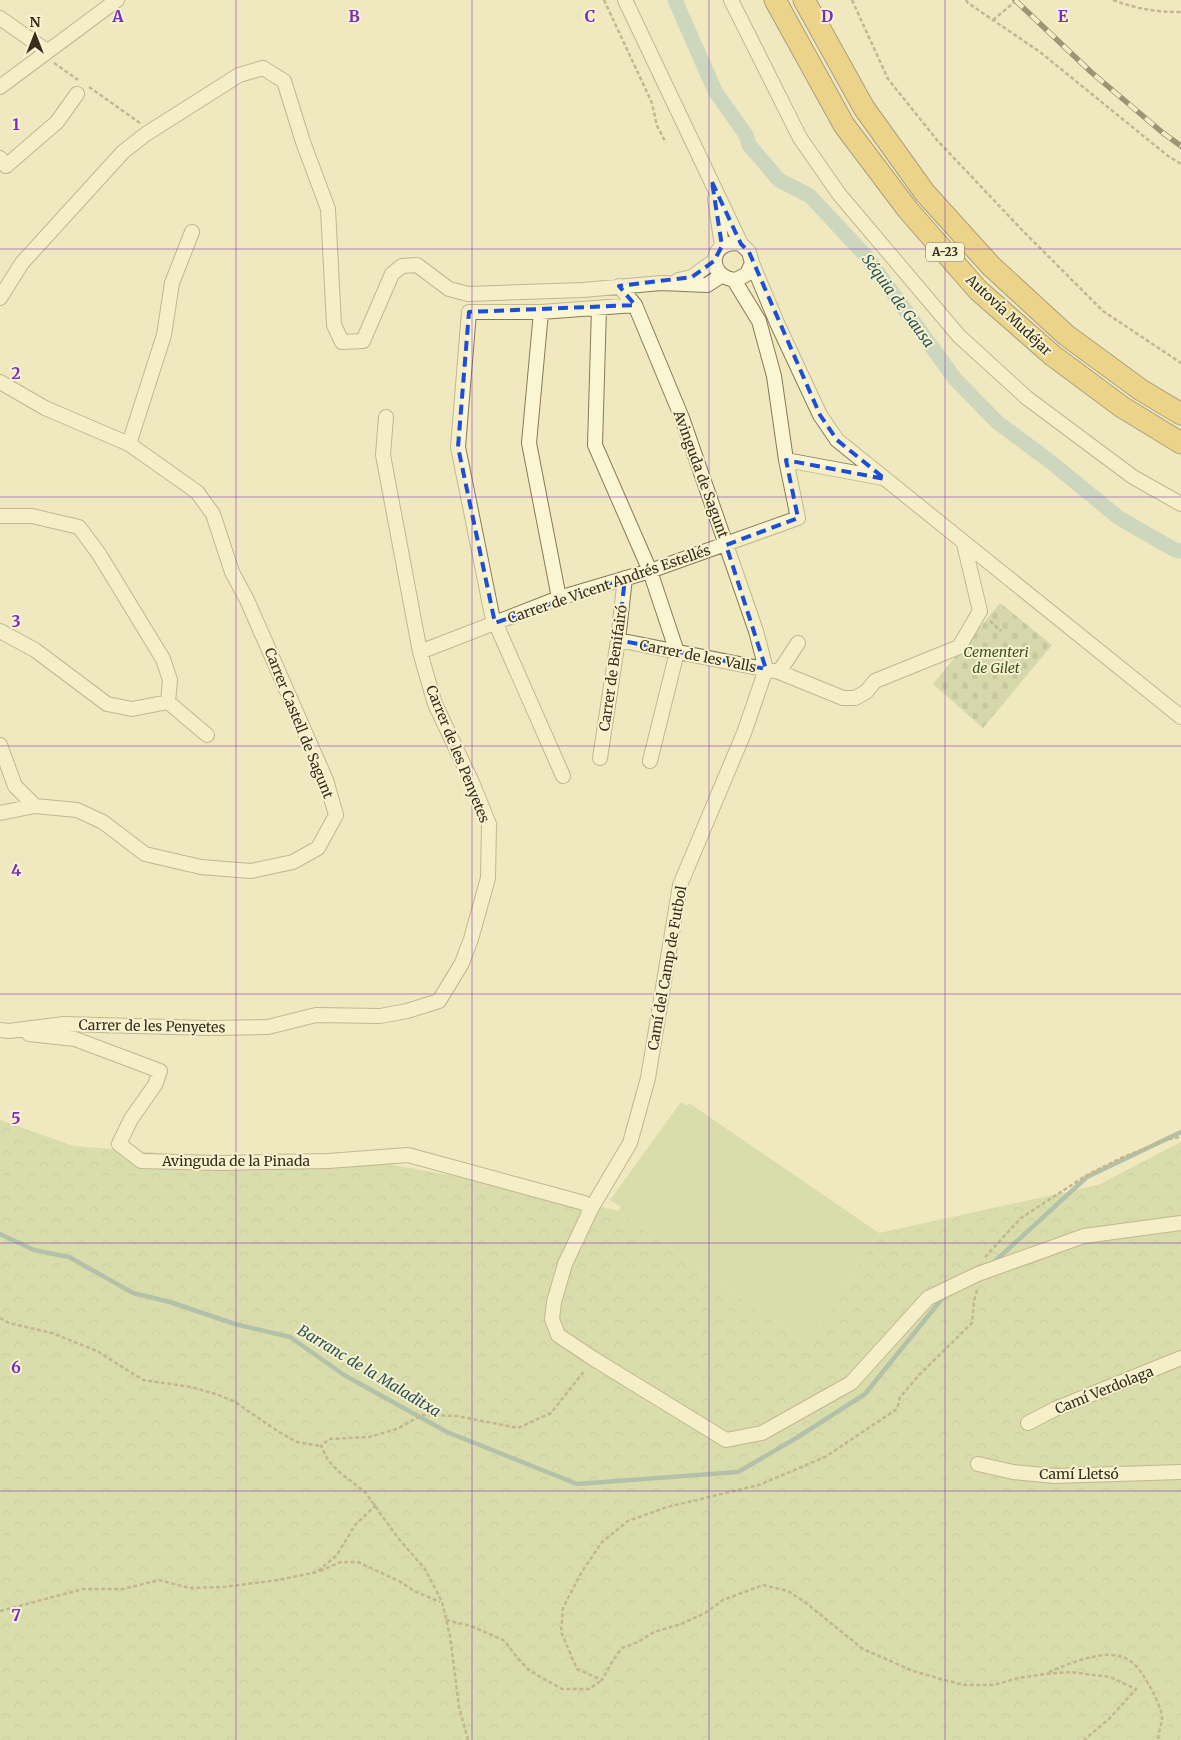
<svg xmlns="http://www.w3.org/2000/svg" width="1181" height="1740" font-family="Merriweather,serif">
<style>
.forest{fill:url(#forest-crowns)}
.cemetery{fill:url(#cemetery-stones)}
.pitch{fill:#bdce93}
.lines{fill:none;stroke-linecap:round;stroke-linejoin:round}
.stream{stroke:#69908c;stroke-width:4.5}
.canal{stroke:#a3c1bd;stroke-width:15}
.minor-casing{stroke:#897a57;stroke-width:16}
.highway-casing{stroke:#57472b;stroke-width:23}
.path{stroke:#897a57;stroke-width:2.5;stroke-dasharray:4 2.5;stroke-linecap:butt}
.minor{stroke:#faf5d3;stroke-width:14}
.highway{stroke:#e4ba4b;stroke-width:21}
.rail-casing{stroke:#382e1c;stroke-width:5.5}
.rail{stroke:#f7f2cf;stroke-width:4;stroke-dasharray:11;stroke-linecap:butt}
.marked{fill:none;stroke:#1d4ed8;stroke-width:4;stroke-dasharray:10 6;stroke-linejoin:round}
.grid{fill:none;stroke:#7b2cbf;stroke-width:1;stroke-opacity:0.55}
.labels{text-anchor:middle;stroke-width:4;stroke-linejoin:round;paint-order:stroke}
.shield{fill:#f7f2cf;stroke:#716952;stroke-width:1}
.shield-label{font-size:12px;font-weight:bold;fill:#382e1c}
.street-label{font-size:14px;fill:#382e1c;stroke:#f7f2cf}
.park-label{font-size:14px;font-style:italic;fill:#405522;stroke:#f7f2cf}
.water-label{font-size:15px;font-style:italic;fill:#2a5459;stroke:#f7f2cf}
.grid-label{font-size:16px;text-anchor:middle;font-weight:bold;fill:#7b2cbf;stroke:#f7f2cf;stroke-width:4;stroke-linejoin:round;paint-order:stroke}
</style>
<defs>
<pattern id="forest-crowns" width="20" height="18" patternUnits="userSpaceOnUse" patternTransform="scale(1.25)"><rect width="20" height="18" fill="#bdce93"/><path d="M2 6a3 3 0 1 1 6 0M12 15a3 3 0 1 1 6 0" fill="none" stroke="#a3b17e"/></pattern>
<pattern id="cemetery-stones" width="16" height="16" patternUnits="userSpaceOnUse" patternTransform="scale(1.25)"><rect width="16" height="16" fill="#b5c293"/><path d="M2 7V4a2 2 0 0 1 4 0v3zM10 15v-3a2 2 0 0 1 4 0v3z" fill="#949e77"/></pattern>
</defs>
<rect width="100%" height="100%" fill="#f0e9bf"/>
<path class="forest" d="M 0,1120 L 74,1146 L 271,1162 L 360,1159 L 540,1191 L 618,1211 L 807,1345 L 879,1233 L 1098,1185 L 1181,1142 L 1181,1740 L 0,1740 Z"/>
<path class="cemetery" d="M 1000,603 L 1052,645 L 983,728 L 933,684 Z"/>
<path class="pitch" d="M 681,1102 L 687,1106 L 689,1103 L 879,1233 L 807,1345 L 618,1211 L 621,1207 L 610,1200 Z"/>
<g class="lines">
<path class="stream" d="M 0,1234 L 34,1250 L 69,1257 L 133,1293 L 170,1302 L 235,1324 L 290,1337 L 344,1375 L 447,1432 L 577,1484 L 738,1472 L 798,1437 L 865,1394 L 945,1295
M 993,1263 L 1087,1177 L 1181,1132"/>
<path class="canal" d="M 675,0 L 715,91 L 746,135 L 749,145 L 779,180 L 810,196 L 866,256 L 955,379 L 997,422 L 1052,463 L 1119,518 L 1175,550 L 1181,551"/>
<g class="minor-casing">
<path id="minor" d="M 625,0 L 741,244 L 749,252 L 752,263 L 777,323 L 820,415 L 837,440 L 1181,717
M 731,0 L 800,138 L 839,194 L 959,336 L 1027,398 L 1133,477 L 1181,504
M 0,18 L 47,51
M 0,87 L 117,0
M 0,158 L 6,166 L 57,122 L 77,94
M 715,199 L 722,246
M 741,244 C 709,238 705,277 736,280 L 747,274 L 752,263
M 678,280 L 692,277 L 714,261
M 619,286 L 635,305 L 682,418 L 756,631 L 766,669 L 744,733 L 680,885 L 648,1078 L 630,1143 L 591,1209 L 565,1264 L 554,1302 L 552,1319 L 558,1335 L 594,1359 L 726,1440 L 762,1433 L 851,1383 L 928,1298 L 978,1274 L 1084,1236 L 1181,1223
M 0,298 L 22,263 L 123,152 L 146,134 L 239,75 L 263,68 L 284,81 L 303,142 L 328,209 L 334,325 L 342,342 L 363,341 L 392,274 L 402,266 L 417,265 L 449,289 L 468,294 L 583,290 L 661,283 L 707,285 L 721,276
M 599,308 L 595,445 L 650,571 L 677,652 L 650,761
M 541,312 L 529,443 L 559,598
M 0,382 L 45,408 L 129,444 L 197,492 L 213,514 L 232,572 L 247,600 L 326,780 L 336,815 L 318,848 L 293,862 L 251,871 L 201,867 L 145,854 L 103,822 L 77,810 L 35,806 L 15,786 L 0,745
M 129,444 L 164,335 L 172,283 L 192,232
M 786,460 L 883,478
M 0,516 L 32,516 L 79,527 L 99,554 L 163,659 L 170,680 L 168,702 L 132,709 L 107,704 L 35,650 L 0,631
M 618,640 L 779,672 L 843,698 L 855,698 L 866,692 L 875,681 L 959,647 L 980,611 L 964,544
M 420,652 L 559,598 L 650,571 L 798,518 L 786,460 L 774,376 L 759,321 L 734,280
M 779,672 L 798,643
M 168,702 L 207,735
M 600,758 L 618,640 L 625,578
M 563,776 L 492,615 L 458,447 L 469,312 L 541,312 L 635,305
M 0,813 L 35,806
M 0,1030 L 9,1031 L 64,1024 L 207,1028 L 268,1027 L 316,1015 L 380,1016 L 407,1011 L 439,1001 L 462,963 L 471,939 L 488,878 L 489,824 L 471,780 L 435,704 L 420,652 L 383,455 L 386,417
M 29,1034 L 75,1039 L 160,1071 L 155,1085 L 131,1119 L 119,1144 L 141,1161 L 219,1163 L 328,1161 L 408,1155 L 584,1203 L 591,1209
M 1028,1423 L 1055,1409 L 1181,1358
M 978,1464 L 1013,1472 L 1054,1476 L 1181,1472"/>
</g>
<g class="highway-casing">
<path id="highway" d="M 775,0 L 844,125 L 908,210 L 978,290 L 1052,355 L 1122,407 L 1181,443
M 804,0 L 864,108 L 925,193 L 991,266 L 1066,335 L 1141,390 L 1181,414"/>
</g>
<path class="path" d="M 604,0 L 652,103 L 657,126 L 666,143
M 852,0 L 888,79 L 937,140 L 1022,230 L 1103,311 L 1181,363
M 966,0 L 968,3 L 1040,52 L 1168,156 L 1181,164
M 1113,0 C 1137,9 1156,12 1181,12
M 993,20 L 1017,0
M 54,63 L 78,80
M 89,87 L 140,123
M 990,621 L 1001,631
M 985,1257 L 1021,1218 L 1087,1175 L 1121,1158 L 1169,1139 L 1181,1137
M 977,1290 L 974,1301 L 972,1323 L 920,1374 L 900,1397 L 897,1409 L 825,1457 L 759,1485 L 667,1507 L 628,1521 L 602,1542 L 581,1573 L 563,1608 L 561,1632 L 577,1669 L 602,1680 L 613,1660 L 622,1648 L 638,1642 L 654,1632 L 681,1624 L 705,1613 L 723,1600 L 763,1585 L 788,1591 L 806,1603 L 863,1649 L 913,1671 L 941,1679 L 964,1685 L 994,1685 L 1018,1678 L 1045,1674 L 1070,1672 L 1110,1677 L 1136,1689 L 1110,1718 L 1084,1740
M 0,1318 L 9,1323 L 52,1333 L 97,1351 L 143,1380 L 191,1387 L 216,1394 L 235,1402 L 279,1432 L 297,1442 L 321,1446
M 320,1571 L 341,1562 L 358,1562 L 399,1581 L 414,1591 L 440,1602
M 0,1611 L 83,1589 L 123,1589 L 159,1580 L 189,1588 L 224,1587 L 278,1580 L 317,1572 L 337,1555 L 355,1525 L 376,1505
M 446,1620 L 471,1626 L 505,1641 L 518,1659 L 530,1671 L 562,1689 L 589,1689 L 602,1680
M 1049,1672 C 1068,1664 1107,1647 1127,1659 C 1138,1665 1143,1675 1149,1685 C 1153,1691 1162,1710 1162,1717 C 1162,1725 1158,1732 1158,1740
M 468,1740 L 459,1707 L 450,1636 L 442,1602 L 425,1569 L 398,1538 L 365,1492 L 338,1471 L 328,1460 L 321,1446 L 329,1439 L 369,1437 L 397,1429 L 422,1415 L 457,1416 L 518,1428 L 551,1413 L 585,1370"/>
<use href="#minor" class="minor"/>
<use href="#highway" class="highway"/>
<g class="rail-casing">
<path id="rail" d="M 1015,0 L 1091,72 L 1163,133 L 1181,146"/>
</g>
<use href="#rail" class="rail"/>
</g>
<path d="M0 0H1181V1740H0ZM 712,182 L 741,244 L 749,252 L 820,415 L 837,440 L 885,479 L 786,460 L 798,518 L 726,545 L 766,669 L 618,640 L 625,578 L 495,623 L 458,447 L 469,312 L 635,305 L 619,286 L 692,277 L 714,261 L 722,246 Z" fill="#f0e9bf" fill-opacity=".55" fill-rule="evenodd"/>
<path class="marked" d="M 712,182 L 741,244 L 749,252 L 820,415 L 837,440 L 885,479 L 786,460 L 798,518 L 726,545 L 766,669 L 618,640 L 625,578 L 495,623 L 458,447 L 469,312 L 635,305 L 619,286 L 692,277 L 714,261 L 722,246 Z"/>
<path class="grid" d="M 236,0 L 236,1740M 472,0 L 472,1740M 709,0 L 709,1740M 945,0 L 945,1740M 0,249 L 1181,249M 0,497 L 1181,497M 0,746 L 1181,746M 0,994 L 1181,994M 0,1243 L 1181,1243M 0,1491 L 1181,1491"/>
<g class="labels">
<rect class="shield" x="926" y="242.5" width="38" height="19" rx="4"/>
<g class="shield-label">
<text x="945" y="256">A-23</text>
</g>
<g class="street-label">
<text transform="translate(1009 315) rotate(43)" y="5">Autovía Mudéjar</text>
<text transform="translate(701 474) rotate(70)" y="5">Avinguda de Sagunt</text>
<text transform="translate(609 584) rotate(-19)" y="5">Carrer de Vicent Andrés Estellés</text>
<text transform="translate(698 656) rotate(11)" y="5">Carrer de les Valls</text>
<text transform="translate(613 668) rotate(-82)" y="5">Carrer de Benifairó</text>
<text transform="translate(299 723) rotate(68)" y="5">Carrer Castell de Sagunt</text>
<text transform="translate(458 754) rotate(68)" y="5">Carrer de les Penyetes</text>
<text transform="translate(667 968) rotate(-80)" y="5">Camí del Camp de Futbol</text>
<text transform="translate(152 1026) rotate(1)" y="5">Carrer de les Penyetes</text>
<text x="236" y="1166">Avinguda de la Pinada</text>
<text transform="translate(1104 1390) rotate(-22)" y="5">Camí Verdolaga</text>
<text x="1079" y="1479">Camí Lletsó</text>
</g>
<g class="park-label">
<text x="996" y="657">Cementeri<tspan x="996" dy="16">de Gilet</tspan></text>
</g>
<g class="water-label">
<text transform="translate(898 301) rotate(54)" y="5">Séquia de Gausa</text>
<text transform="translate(369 1371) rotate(31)" y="5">Barranc de la Maladitxa</text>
</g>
</g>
<g class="grid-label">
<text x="118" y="22">A</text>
<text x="354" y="22">B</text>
<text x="590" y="22">C</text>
<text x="827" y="22">D</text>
<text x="1063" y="22">E</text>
<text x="16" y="130">1</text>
<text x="16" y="379">2</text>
<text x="16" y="627">3</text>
<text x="16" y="876">4</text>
<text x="16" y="1124">5</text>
<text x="16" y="1373">6</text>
<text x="16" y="1621">7</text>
</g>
<g transform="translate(35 35)" stroke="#f7f2cf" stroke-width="4" paint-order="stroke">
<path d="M0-4L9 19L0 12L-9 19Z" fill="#382e1c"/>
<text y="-8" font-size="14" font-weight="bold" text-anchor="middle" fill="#382e1c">N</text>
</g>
</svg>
